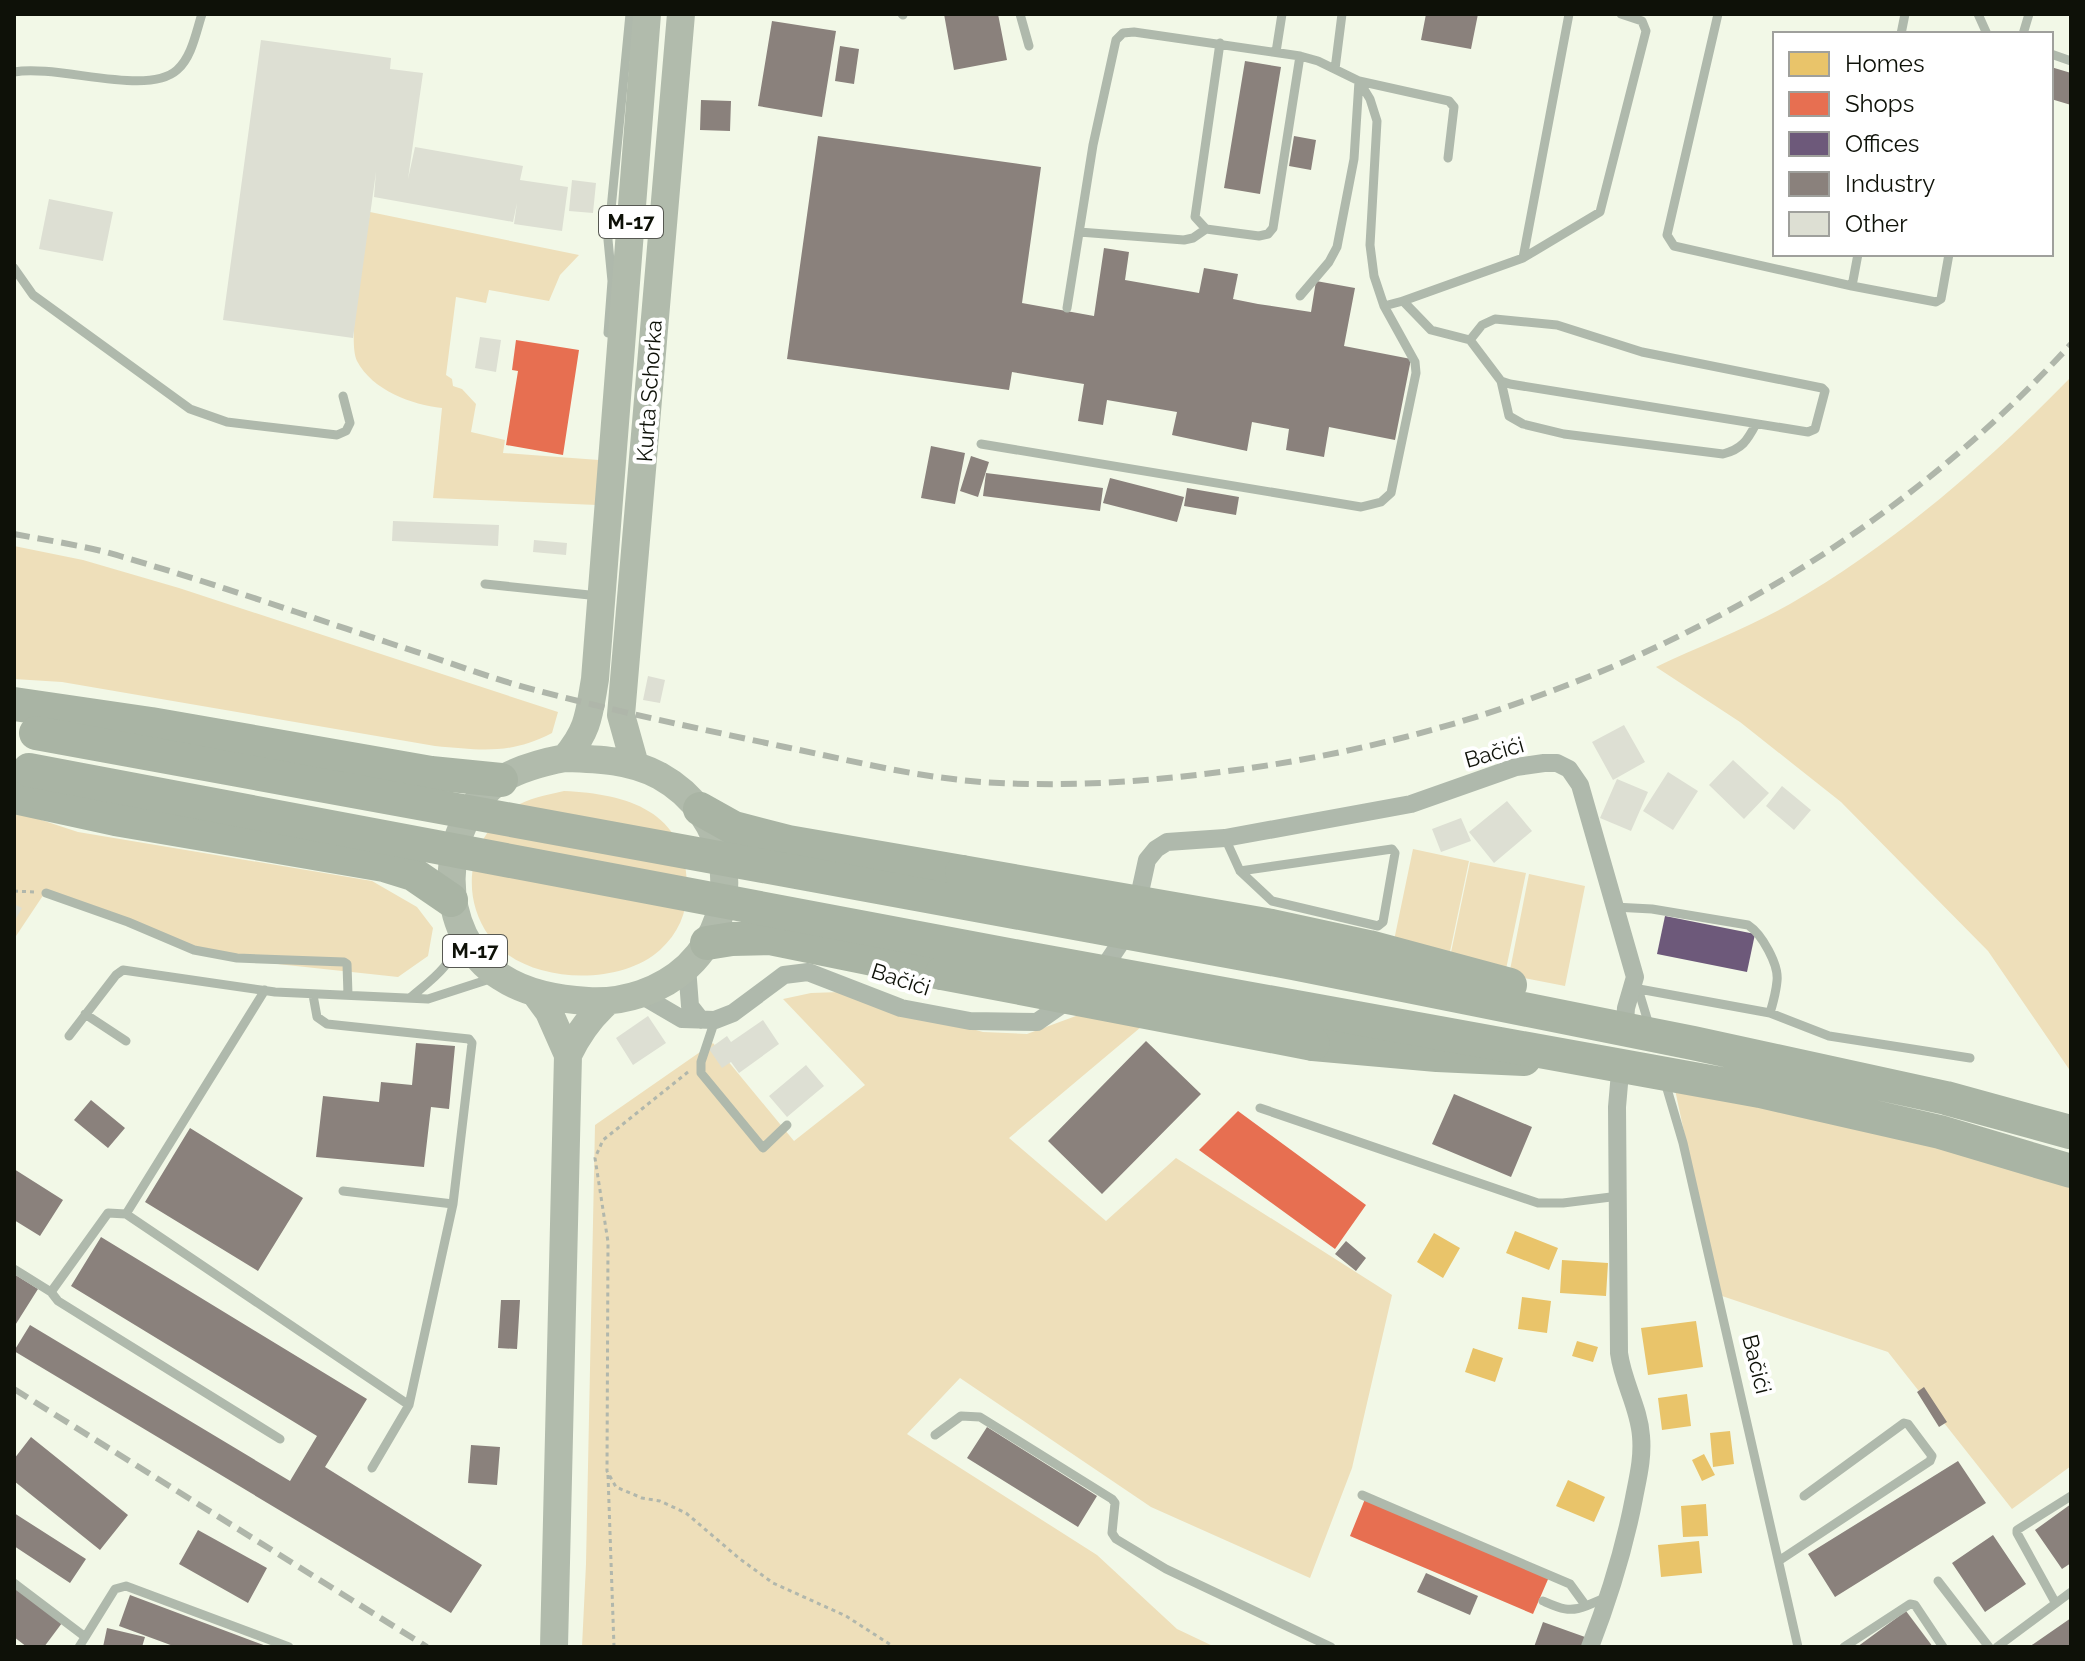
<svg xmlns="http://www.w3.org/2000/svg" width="2085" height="1661" font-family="Raleway,sans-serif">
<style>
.green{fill:#eedfba}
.homes{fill:#e9c46a}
.shops{fill:#e76f51}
.offices{fill:#6d597a}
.industry{fill:#8a817c}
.building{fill:#dddfd3}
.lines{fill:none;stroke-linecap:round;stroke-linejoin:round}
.path{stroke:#b1b7ac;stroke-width:3;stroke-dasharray:4 4;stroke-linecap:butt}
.service{stroke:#afb9ac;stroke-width:9}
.minor{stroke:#afb9ac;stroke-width:18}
.primary{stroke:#b1bbac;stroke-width:28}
.motorway{stroke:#a9b4a4;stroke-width:34}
.rail{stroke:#afb6aa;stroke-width:6;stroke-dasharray:16 8;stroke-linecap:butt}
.motorway-bridge{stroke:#a9b4a4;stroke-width:34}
.labels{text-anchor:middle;stroke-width:8;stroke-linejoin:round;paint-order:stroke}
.shield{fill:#fff;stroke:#565852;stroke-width:2}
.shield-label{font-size:20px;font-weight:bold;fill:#0e1108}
.street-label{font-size:22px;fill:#0e1108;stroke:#fff}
</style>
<rect width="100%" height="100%" fill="#f2f8e7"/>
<path class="green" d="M 370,212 L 579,255 L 560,275 L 549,301 L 489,290 L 486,303 L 456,297 L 446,375 L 452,379 L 453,386 L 462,389 L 476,404 L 471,432 L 505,440 L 503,453 L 599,460 L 597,505 L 433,498 L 442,408 C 412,405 372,390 357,361 C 346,338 366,242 370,212 Z
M 2071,377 L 2071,1072 L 1988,951 L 1841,802 L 1740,722 L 1656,667 C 1700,646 1748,628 1790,604 C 1894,544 1987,463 2071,377 Z
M 14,546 L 83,560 L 179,588 L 558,712 L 552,733 C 510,755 480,750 435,746 L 62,682 L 14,679 Z
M 564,791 C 628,794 686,811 687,885 C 688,911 679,933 660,950 C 618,988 522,984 489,936 C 459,893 469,837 513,808 C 528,798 547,795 564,791 Z
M 14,811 L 78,832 L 372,881 L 417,907 L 433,928 L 428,956 L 398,977 L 211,957 L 44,894 L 14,939 Z
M 1413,849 L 1469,861 L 1448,961 L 1392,950 Z
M 1470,862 L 1526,873 L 1505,974 L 1449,962 Z
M 1529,874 L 1585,886 L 1565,986 L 1509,975 Z
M 840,992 L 983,1032 L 1027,1034 L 1084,1013 L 1141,1027 L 1009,1138 L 1106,1221 L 1176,1158 L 1392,1295 L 1352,1468 L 1310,1578 L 1151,1507 L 960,1378 L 907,1434 L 1097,1555 L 1177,1629 L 1215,1647 L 582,1647 L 586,1564 L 595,1125 L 713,1043 L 794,1141 L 865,1085 L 783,999 L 811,993 Z
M 1674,1085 L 1910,1140 L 2071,1184 L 2071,1466 L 2012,1509 L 1888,1352 L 1719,1295 Z"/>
<path class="homes" d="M 1515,1231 L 1558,1248 L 1549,1270 L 1506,1253 Z
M 1434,1233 L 1460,1248 L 1443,1278 L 1417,1262 Z
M 1562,1260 L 1608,1263 L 1606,1296 L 1560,1293 Z
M 1522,1297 L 1551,1301 L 1547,1333 L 1518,1329 Z
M 1696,1321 L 1703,1367 L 1648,1375 L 1641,1328 Z
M 1577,1341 L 1598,1347 L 1593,1362 L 1572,1356 Z
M 1473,1348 L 1503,1358 L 1495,1382 L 1465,1372 Z
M 1687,1394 L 1691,1426 L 1662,1430 L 1658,1398 Z
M 1730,1431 L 1734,1464 L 1713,1467 L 1710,1433 Z
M 1704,1454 L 1715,1475 L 1702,1481 L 1692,1460 Z
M 1568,1480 L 1605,1497 L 1594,1522 L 1556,1506 Z
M 1706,1504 L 1708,1536 L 1683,1537 L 1681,1506 Z
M 1699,1541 L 1702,1573 L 1661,1577 L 1658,1545 Z"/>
<path class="shops" d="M 516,340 L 579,350 L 563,455 L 506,445 L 518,371 L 512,370 Z
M 1238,1111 L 1366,1205 L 1335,1249 L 1199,1150 Z
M 1365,1499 L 1549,1577 L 1533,1614 L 1350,1536 Z"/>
<path class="offices" d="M 1665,916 L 1755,934 L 1747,972 L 1657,954 Z"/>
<path class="industry" d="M 944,14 L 998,14 L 1007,60 L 954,70 Z
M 1426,14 L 1478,14 L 1471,49 L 1421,40 Z
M 772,21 L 836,31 L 822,117 L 758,106 Z
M 840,46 L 859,49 L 854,84 L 835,81 Z
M 1245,61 L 1281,67 L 1260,194 L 1224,188 Z
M 2051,67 L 2071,73 L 2071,105 L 2051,99 Z
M 701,100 L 731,101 L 730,131 L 700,130 Z
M 818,136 L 1041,167 L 1022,303 L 1094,316 L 1104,248 L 1129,252 L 1125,280 L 1199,293 L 1204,268 L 1238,274 L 1233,299 L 1258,304 L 1311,312 L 1316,281 L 1355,288 L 1344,346 L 1411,359 L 1395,440 L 1329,427 L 1324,457 L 1286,450 L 1289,429 L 1252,422 L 1247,451 L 1172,435 L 1177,412 L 1107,400 L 1103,425 L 1078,421 L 1084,384 L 1012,372 L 1009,390 L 787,359 Z
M 1294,136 L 1316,140 L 1311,170 L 1289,166 Z
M 931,446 L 965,453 L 955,504 L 921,498 Z
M 971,456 L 989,462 L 978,497 L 960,491 Z
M 986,473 L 1103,488 L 1100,511 L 983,496 Z
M 1110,478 L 1184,497 L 1177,522 L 1103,503 Z
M 1187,488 L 1239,497 L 1236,515 L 1184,506 Z
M 1146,1041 L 1201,1094 L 1102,1194 L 1048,1141 Z
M 416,1043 L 455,1046 L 449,1109 L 431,1107 L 424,1167 L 316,1157 L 323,1096 L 379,1102 L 381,1082 L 412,1085 Z
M 1454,1094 L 1532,1127 L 1511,1177 L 1432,1144 Z
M 91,1100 L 125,1128 L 108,1148 L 74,1120 Z
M 190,1128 L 303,1198 L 258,1271 L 145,1202 Z
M 14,1169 L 63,1200 L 40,1236 L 14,1220 Z
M 101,1237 L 367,1399 L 325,1467 L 482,1565 L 451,1613 L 14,1351 L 30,1325 L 290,1481 L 317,1436 L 71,1286 Z
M 1346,1241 L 1366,1258 L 1356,1271 L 1335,1254 Z
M 14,1274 L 38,1289 L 14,1327 Z
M 501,1300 L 520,1300 L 517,1349 L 498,1348 Z
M 1924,1387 L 1947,1422 L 1939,1427 L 1917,1392 Z
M 987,1427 L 1097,1496 L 1078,1527 L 967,1458 Z
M 31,1437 L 128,1515 L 100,1550 L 14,1481 L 14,1459 Z
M 471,1445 L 500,1447 L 497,1485 L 468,1483 Z
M 1958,1461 L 1986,1503 L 1835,1597 L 1808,1554 Z
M 2071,1504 L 2071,1563 L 2062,1569 L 2035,1530 Z
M 14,1513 L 86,1559 L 70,1583 L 14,1546 Z
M 198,1530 L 267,1568 L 248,1603 L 179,1564 Z
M 1993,1535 L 2026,1584 L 1985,1612 L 1952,1563 Z
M 1426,1573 L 1478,1596 L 1470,1615 L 1417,1592 Z
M 14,1587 L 62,1623 L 44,1647 L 27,1647 L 14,1637 Z
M 130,1595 L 269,1647 L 176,1647 L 119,1626 Z
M 1906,1611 L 1933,1647 L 1857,1647 Z
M 2071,1618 L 2071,1647 L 2029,1647 Z
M 1543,1622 L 1585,1637 L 1582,1647 L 1534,1647 Z
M 107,1628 L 145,1637 L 142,1647 L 103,1647 Z"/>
<path class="building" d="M 261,40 L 391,58 L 390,69 L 423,73 L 408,179 L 415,147 L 523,166 L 520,180 L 568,187 L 562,231 L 514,224 L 517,203 L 513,222 L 374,197 L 376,172 L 353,338 L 223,320 Z
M 572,180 L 596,183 L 593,213 L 569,211 Z
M 49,199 L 113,212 L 103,261 L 39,249 Z
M 480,337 L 501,340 L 496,372 L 475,368 Z
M 393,521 L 499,525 L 498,546 L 392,541 Z
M 534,540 L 567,543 L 566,555 L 533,552 Z
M 648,676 L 665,680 L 660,703 L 643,700 Z
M 1624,725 L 1645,762 L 1613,780 L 1592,742 Z
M 1733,760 L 1769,793 L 1744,819 L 1709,785 Z
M 1668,772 L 1698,791 L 1673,830 L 1643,811 Z
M 1617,779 L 1648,792 L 1631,831 L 1600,818 Z
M 1782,786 L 1811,810 L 1794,830 L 1766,806 Z
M 1507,801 L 1532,831 L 1494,863 L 1469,832 Z
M 1461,818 L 1471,841 L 1441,852 L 1432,829 Z
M 14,904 L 22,908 L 14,922 Z
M 648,1016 L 666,1043 L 633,1065 L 616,1038 Z
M 763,1020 L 779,1044 L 739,1073 L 731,1062 L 722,1068 L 709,1049 L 727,1036 L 731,1042 Z
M 806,1065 L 824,1086 L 787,1117 L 769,1096 Z"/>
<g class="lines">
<path class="path" d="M 14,891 L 35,892
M 688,1072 L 603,1140 L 595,1158 L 608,1242 L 607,1471 L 616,1487 L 642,1498 L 660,1501 L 686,1513 L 740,1559 L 773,1583 L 846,1616 L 894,1647
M 608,1475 L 614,1647"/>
<path class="service" d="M 902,14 L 903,15
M 1020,14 L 1029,46
M 1718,14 L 1667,235 L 1674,246 L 1852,286 L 1858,254
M 1978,14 L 1987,34
M 1901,34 L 1905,14
M 2023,34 L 2029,14
M 1220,43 L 1195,217 L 1206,229 L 1259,236 L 1268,234 L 1273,228 L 1300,56
M 1276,52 L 1282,14
M 2051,54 L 2071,61
M 1335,69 L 1342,14
M 14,72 C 58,64 147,97 177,70 C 192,57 196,32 202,14
M 1079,232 L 1184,240 L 1193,238 L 1206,229
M 1523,258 L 1569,14
M 14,268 L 33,295 L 190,409 L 227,422 L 337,435 L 346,431 L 350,423 L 343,396
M 1852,286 L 1936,302 L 1941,299 L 1949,254
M 1300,296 L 1329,262 L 1337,247 L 1354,159 L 1359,81 L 1449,101 L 1454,107 L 1448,158
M 1403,301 L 1431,330 L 1470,340 L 1501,381 L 1510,384 L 1808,432 L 1815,429 L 1825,391 L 1822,388 L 1642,352 L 1557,325 L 1495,319 L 1482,325 L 1470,340
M 1384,306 L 1403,301 L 1523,258 L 1600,212 L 1646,31 L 1642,21 L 1621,14
M 608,333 L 612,281 L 608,240 L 630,14
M 1501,381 L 1509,416 L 1523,424 L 1564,434 L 1723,454 C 1742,449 1747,441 1756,424
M 981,444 L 1361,507 L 1381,502 L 1391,493 L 1416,373 L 1415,362 L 1384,306 L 1374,276 L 1370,245 L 1377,121 L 1370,99 L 1359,81 L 1318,61 L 1300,56 L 1134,32 L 1123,33 L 1116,40 L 1093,145 L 1067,308
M 485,584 L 599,596
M 1225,838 L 1240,871 L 1272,901 L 1378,926 L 1383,922 L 1395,853 L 1392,849 L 1240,871
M 46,893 L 128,922 L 194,950 L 237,958 L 344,962 L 347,964 L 348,995
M 1614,907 L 1652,909 L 1748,925 C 1762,934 1779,965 1777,981 C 1776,992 1773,1003 1770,1013 L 1639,989
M 1636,982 L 1649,1025
M 313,995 L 317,1017 L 327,1024 L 469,1039 L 472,1043 L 453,1204 L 343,1191
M 410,998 C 432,979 453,966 458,937
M 1770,1013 L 1829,1036 L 1970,1058
M 85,1014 L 126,1041
M 715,1020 L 701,1062 L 701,1073 L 763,1148 L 787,1125
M 69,1036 L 116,975 L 123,970 L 275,992 L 428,999 L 496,977
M 1665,1082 L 1683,1143 L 1798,1647
M 1260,1108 L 1538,1203 L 1563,1203 L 1619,1196
M 126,1214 L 265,990
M 14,1269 L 51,1292 L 58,1301 L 280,1439
M 51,1292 L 108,1213 L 126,1214 L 409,1405
M 935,1435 L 961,1416 L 980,1417 L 1112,1499 L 1115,1503 L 1112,1533 L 1116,1539 L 1166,1569 L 1331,1647
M 372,1468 L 409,1405 L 453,1204
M 1362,1495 L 1570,1584 L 1586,1606 L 1605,1598
M 1780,1560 L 1930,1461 L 1932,1456 L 1908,1424 L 1904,1423 L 1804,1496
M 1938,1581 L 1989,1647
M 14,1583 L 84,1636
M 1543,1601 C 1559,1608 1569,1613 1586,1606
M 2055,1602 L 2017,1533 L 2017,1530 L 2071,1496
M 79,1647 L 115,1589 L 126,1586 L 289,1647
M 1844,1647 L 1910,1604 L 1915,1605 L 1943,1647
M 1997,1647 L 2071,1592"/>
<path class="minor" d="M 687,967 L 690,1006 L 701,1020
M 1099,975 L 1133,924 L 1147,860 L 1156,849 L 1167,842 L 1225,838 L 1411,804 L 1516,767 L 1544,763 L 1557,763 L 1569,769 L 1580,785 L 1635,977 L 1626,1008 L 1624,1035
M 641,995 L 682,1019 L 715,1020 L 733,1013 L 784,975 L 808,972 L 901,1008 L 970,1021 L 1037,1022 L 1070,999
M 1590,1647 C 1609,1598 1624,1550 1634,1498 C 1638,1477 1643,1458 1641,1436 C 1639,1407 1623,1383 1619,1353 L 1617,1107 L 1621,1061"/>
<path class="primary" d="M 565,758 C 598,759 631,760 660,776 C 730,815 748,908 688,966 C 661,991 624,1003 588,1001 C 558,999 527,994 501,977 C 434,936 436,821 502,779 C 521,768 544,762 565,758 Z
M 565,758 C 589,730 589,714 595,679 L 647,14
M 635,765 L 621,715 L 681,14
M 535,993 L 549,1012 L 568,1055 L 554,1647
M 568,1055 C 578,1034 589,1018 607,1002"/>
<path class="motorway" d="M 14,704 L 151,724 L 431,773 L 501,780
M 14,797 L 115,819 L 384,865 L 413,874 L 451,900
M 700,809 L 734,828 L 788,842 L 962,872
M 707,943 L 732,939 L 770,938 L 942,973
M 1313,1044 L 1437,1055 L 1524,1059"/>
<path class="rail" d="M 14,534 C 50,541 88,546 123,557 C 226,587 327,623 429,656 C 465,668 500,681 535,690 C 618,712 701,729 785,747 C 849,760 915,777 982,782 C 1055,787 1131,783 1204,774 C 1532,737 1847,590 2071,344
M 14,1389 L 427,1647"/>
<path class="motorway-bridge" d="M 36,733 L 1293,963 L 1693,1043 L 1946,1098 L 2070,1132
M 29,770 L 1003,954 L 1760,1091 L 1940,1132 L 2071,1171
M 962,872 L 1272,926 L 1369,947 L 1510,985
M 942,973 L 1313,1044"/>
</g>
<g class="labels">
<g class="shield">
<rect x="599" y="206" width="64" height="32" rx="6"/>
<rect x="443" y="935" width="64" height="32" rx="6"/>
</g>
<g class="shield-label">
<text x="631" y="229">M-17</text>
<text x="475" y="958">M-17</text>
</g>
<g class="street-label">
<text transform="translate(649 391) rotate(-86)" y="8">Kurta Schorka</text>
<text transform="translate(1494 752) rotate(-16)" y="8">Bačići</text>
<text transform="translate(901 979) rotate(18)" y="8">Bačići</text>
<text transform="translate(1757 1364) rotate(76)" y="8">Bačići</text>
</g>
</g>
<rect width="2085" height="1661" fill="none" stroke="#0e1108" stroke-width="32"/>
<rect x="1773" y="32" width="280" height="224" fill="#ffffff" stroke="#9fa09c" stroke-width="2"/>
<rect x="1789" y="52" width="40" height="24" fill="#e9c46a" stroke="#9fa09c" stroke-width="2"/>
<text x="1845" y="72" font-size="24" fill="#0e1108">Homes</text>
<rect x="1789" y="92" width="40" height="24" fill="#e76f51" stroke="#9fa09c" stroke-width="2"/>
<text x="1845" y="112" font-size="24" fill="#0e1108">Shops</text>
<rect x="1789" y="132" width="40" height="24" fill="#6d597a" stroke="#9fa09c" stroke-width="2"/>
<text x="1845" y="152" font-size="24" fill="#0e1108">Offices</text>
<rect x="1789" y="172" width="40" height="24" fill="#8a817c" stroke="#9fa09c" stroke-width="2"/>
<text x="1845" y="192" font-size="24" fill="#0e1108">Industry</text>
<rect x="1789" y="212" width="40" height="24" fill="#dddfd3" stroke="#9fa09c" stroke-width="2"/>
<text x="1845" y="232" font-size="24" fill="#0e1108">Other</text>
</svg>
